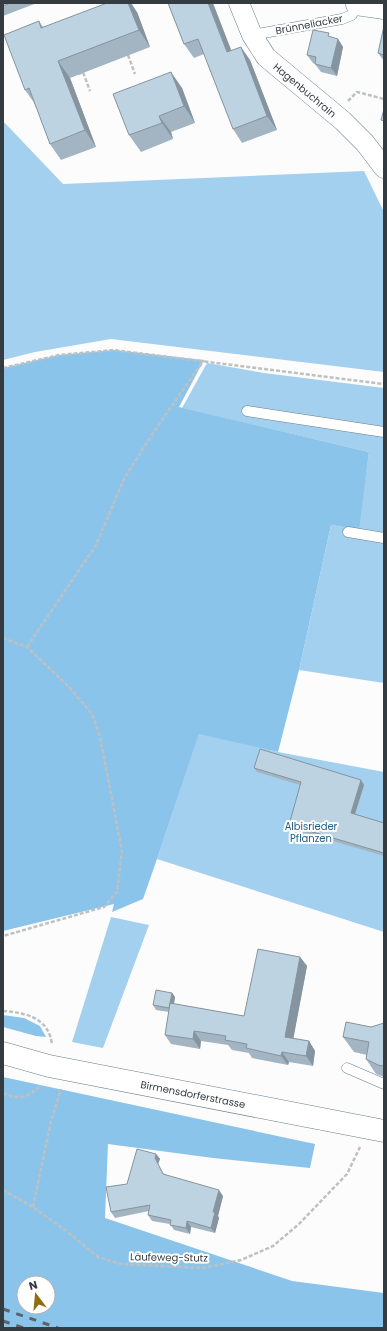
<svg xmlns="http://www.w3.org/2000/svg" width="387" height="1331" font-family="Poppins,sans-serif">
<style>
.green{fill:#a3d0ee}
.forest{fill:#8bc4eb;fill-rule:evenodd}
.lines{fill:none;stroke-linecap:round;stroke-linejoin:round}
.lane-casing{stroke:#6b7e8c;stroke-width:11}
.street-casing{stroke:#6b7e8c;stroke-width:21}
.secondary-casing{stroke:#6b7e8c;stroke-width:23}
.path{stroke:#bec1c2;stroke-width:2.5;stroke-dasharray:4 2;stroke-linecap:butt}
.lane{stroke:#fff;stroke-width:10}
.street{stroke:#fff;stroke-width:20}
.secondary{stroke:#fff;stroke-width:22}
.rail{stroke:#5c6367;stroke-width:3;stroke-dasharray:7 7;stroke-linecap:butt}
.wall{fill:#a3b5c2}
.shaded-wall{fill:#85949e}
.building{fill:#bed3e2;stroke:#85949e}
.labels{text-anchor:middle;stroke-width:4;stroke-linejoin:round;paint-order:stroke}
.street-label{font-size:10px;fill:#343c42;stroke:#fff}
.park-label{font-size:10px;fill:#1b5e83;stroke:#fff}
</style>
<rect width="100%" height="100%" fill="#fcfcfc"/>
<path class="green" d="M 3,121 L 63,184 L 364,171 L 384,212 L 384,372 L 111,339 L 35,352 L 3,360 Z
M 207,363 L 264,373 L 384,388 L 384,683 L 299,670 L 331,525 L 358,530 L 369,452 L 182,408 Z
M 199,733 L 278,752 L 384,772 L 384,932 L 157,859 Z
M 111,917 L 149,925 L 103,1048 L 72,1042 Z"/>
<path class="forest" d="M 114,350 L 204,360 L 179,407 L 369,452 L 359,530 L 331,525 L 299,670 L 278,752 L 199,734 L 157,859 L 143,899 L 112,912 L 114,904 L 3,931 L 3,368 L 59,355 Z
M 3,1015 L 24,1018 L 40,1026 L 46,1037 L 36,1036 L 3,1027 Z
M 3,1077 L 315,1144 L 310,1168 L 213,1158 L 108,1144 L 105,1218 L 292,1281 L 384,1293 L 384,1328 L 3,1328 ZM 24,1283 L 48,1283 L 48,1307 L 24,1307 Z"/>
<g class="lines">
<g class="lane-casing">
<path id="lane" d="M 252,35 L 342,19 L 352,15 L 356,5
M 247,411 L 384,432
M 348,532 L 384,538
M 347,1068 L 384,1084"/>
</g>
<g class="street-casing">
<path id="street" d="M 239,3 L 252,35 L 266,57 L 343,121 L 365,143 L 384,168
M 356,5 L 384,9"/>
</g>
<g class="secondary-casing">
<path id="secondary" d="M 3,1053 L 49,1066 L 384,1131"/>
</g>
<path class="path" d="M 128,55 L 135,74
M 78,74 L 83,72 L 90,91
M 348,101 L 357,92 L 384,99
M 3,368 L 59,355 L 114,350 L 384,384
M 3,638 L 27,647 L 69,687 L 92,714 L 100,737 L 122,851 L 117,892 L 104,907 L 3,936
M 27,647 L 96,545 L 124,479 L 151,436 L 204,360
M 3,1011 C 26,1013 48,1017 52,1044
M 3,1093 C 22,1101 26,1097 41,1086
M 3,1190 L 33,1207 L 69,1233 L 98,1257 L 121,1264 L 203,1268 L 241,1260 L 273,1246 L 299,1224 L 347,1174 L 360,1147
M 33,1207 L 51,1121 L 61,1089"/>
<use href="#lane" class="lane"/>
<use href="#street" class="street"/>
<use href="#secondary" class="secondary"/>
<path class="rail" d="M 3,1309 L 58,1328
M 3,1321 L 24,1328"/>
</g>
<path class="wall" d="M 3,3 L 37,3 L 3,16 Z
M 168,3 L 231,51 L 250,60 L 277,130 L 242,143 L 233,129 L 204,54 L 194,58 L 184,44 Z
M 137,12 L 150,47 L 70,78 L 96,147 L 61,160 L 50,144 L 35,104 L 25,90 L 39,21 L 43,27 Z
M 384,26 L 384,61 L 378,53 Z
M 331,37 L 338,39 L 343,47 L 337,76 L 321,72 L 315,64 L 313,63 L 307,55 Z
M 182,88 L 195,123 L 171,132 L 173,139 L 141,152 L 129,135 Z
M 254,768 L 364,785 L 355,814 L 384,823 L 384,856 L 292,829 L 289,825 L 300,785 L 257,772 Z
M 300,957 L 307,966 L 293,1038 L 309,1041 L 315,1051 L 313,1066 L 289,1062 L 288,1065 L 252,1058 L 249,1053 L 232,1050 L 228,1045 L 201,1041 L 200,1049 L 171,1044 L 165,1035 L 169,1012 L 156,1010 L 153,1005 L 172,993 L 175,997 L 174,1004 L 244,1016 Z
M 384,1023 L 384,1077 L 376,1074 L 366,1059 L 367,1055 L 354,1052 L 343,1037 Z
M 156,1154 L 160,1159 L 158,1164 L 164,1175 L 223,1196 L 218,1216 L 219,1218 L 215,1233 L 191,1227 L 190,1234 L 174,1230 L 170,1224 L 152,1221 L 148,1215 L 149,1211 L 115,1218 L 111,1212 L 127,1184 Z"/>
<path class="shaded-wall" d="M 128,3 L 131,3 L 137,12 L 150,47 L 139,30 Z
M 208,3 L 213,3 L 237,65 L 227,52 Z
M 338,39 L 343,47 L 337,76 L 331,68 Z
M 241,47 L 250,60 L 277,130 L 267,116 Z
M 58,61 L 70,78 L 96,147 L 85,130 Z
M 171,72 L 182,88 L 195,123 L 184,106 Z
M 159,116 L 171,132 L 173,139 L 162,123 Z
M 361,780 L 364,785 L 354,817 L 351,813 Z
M 300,957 L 307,966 L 292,1046 L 285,1037 Z
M 172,993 L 175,997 L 172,1013 L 169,1008 Z
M 194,1031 L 201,1041 L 200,1049 L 193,1039 Z
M 309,1041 L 315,1051 L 313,1066 L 306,1056 Z
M 282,1052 L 289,1062 L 288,1065 L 281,1056 Z
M 156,1154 L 160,1159 L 158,1164 L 167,1180 L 163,1174 L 155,1158 Z
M 219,1190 L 223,1196 L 218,1216 L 219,1218 L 215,1233 L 211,1228 L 213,1212 Z
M 187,1221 L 191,1227 L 190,1234 L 186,1228 Z"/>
<path class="building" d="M 3,3 L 10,3 L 3,6 Z
M 107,3 L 128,3 L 139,30 L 58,61 L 85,130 L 50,144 L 29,88 L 25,90 L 4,35 L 39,21 L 41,28 Z
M 168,3 L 208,3 L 227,52 L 241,47 L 267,116 L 233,129 L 198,39 L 184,44 Z
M 384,26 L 384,55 L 378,53 Z
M 313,30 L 329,33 L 328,36 L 338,39 L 331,68 L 315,64 L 316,57 L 307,55 Z
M 171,72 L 184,106 L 159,116 L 162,123 L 129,135 L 113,94 Z
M 384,109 L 384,121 L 381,120 Z
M 260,749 L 361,780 L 351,813 L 384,823 L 384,853 L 289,825 L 301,782 L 254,768 Z
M 258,949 L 300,957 L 285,1037 L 309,1041 L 306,1056 L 282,1052 L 281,1056 L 246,1048 L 247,1044 L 225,1040 L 226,1036 L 194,1031 L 193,1039 L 165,1035 L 170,1003 L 244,1016 Z
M 156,990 L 172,993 L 169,1008 L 153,1005 Z
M 346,1022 L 371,1027 L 384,1023 L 384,1066 L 378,1065 L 366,1059 L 369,1042 L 343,1037 Z
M 137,1149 L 156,1154 L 155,1158 L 163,1174 L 219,1190 L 213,1212 L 215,1212 L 211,1228 L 187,1221 L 186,1228 L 170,1225 L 171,1220 L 148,1215 L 150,1205 L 111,1212 L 106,1187 L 127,1184 Z"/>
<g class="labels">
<g class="street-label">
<text transform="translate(309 24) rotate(-11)" y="4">Brünneliacker</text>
<text transform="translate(305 90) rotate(40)" y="4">Hagenbuchrain</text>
<text transform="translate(193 1094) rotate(11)" y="4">Birmensdorferstrasse</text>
<text transform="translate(169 1257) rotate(1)" y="4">Läufeweg-Stutz</text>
</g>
<g class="park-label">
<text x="311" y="830">Albisrieder<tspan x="311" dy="12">Pflanzen</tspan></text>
</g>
</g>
<rect width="387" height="1331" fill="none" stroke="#343c42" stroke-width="8"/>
<g transform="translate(36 1295) rotate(344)"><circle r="19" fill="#ffffff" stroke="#aeb1b3"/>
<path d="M0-3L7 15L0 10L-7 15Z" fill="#8d6f12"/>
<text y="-6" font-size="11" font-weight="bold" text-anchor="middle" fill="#343c42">N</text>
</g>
</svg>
